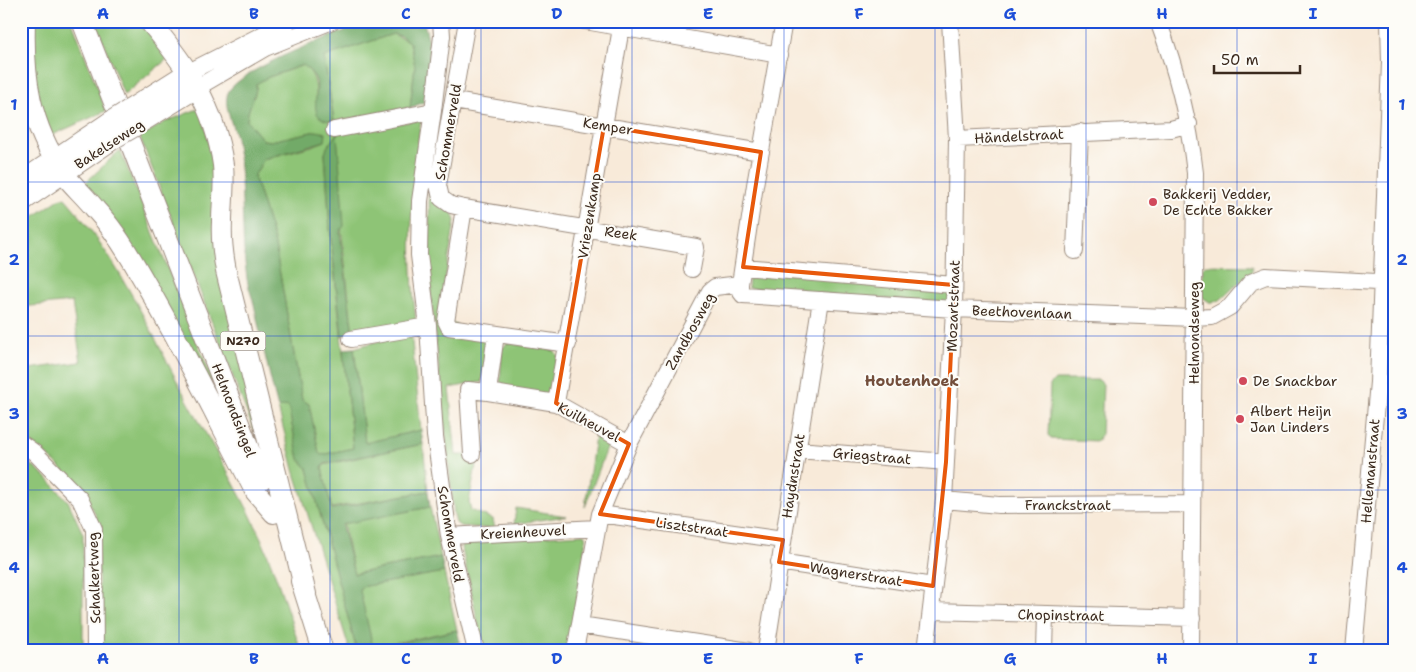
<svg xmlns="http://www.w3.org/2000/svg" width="1416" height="672" font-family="'Shantell Sans',sans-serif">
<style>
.green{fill:#8ec476;stroke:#64774a}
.forest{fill:#72aa67;stroke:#566a42}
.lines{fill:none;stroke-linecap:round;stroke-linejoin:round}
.minor-casing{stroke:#9a8a7c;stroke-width:18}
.major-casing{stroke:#9a8a7c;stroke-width:22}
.minor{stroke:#fff;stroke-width:16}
.major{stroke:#fff;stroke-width:20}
.major-bridge-casing{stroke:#9a8a7c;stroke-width:22;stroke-linecap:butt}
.major-bridge{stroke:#fff;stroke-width:20}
.marked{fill:none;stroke:#e8590c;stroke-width:4;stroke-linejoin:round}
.grid{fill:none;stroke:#1d4ed8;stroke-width:1;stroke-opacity:0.55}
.poi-dot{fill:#d1495b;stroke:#fdfcf7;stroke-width:2}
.labels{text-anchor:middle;stroke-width:4;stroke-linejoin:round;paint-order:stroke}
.shield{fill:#fdfcf7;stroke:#75695f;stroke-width:1}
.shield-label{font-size:12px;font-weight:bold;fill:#3b2a1e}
.street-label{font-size:14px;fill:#3b2a1e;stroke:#fdfcf7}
.poi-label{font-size:14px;fill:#3b2a1e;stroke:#fdfcf7;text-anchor:start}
.neighbourhood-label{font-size:15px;font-weight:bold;fill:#734e3b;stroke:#fdfcf7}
.neatline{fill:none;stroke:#1d4ed8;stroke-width:2}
.grid-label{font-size:16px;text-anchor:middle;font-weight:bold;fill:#1d4ed8}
</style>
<rect width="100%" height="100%" fill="#fdfcf7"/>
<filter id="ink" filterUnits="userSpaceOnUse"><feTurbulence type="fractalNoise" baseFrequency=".02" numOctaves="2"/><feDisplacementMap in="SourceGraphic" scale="10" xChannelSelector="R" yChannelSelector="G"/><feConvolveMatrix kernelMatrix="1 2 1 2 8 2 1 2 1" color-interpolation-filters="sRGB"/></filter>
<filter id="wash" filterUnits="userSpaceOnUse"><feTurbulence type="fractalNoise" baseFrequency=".0096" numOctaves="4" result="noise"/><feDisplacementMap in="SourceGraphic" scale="20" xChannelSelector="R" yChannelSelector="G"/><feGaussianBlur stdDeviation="1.12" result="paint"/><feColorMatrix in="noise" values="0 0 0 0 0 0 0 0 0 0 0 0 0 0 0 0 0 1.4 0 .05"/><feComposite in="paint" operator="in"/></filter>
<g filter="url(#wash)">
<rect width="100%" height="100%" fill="#f8ead9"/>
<path class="green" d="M 31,21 L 72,21 L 106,111 L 50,136 L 34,90 Z
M 95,21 L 141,21 L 171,56 L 124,95 Z
M 393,34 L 410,42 L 415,66 L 410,108 L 334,122 L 337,133 L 421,120 C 411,188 408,253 416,322 L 353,335 L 341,227 L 325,153 L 330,230 L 353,448 L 321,455 L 319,453 L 309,404 L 302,400 L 274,240 L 254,176 L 264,159 L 312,146 L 325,141 L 316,131 L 271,141 L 263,140 L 247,121 C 247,107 257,97 256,84 L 266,78 L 304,65 C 323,82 311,97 321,118 L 334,121 L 324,57 Z
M 200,108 L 203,115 L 277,490 L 140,137 L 165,122 Z
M 442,118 L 431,193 C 435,205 440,208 452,212 L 455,221 L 439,317 L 488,340 L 482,382 L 449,388 L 456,455 L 478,455 L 469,502 L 471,510 L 493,519 L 495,529 L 460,526 L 456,523 L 454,515 L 430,286 L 429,187 L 437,120 Z
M 120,150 L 233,431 L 83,185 Z
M 61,198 L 65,198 C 115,255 145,319 179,385 C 202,428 227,469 249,512 C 271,556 285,604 301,651 L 101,651 L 96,516 C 83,483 49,456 21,435 L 21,370 L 81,362 L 72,302 L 21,307 L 21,225 Z
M 1206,265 L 1252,266 L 1252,271 L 1220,300 L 1211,303 L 1202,297 L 1202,268 Z
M 750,271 L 952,287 L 951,304 L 748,288 Z
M 411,332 L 421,430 L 365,443 L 354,348 Z
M 507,343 L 555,351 L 558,356 L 549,396 L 502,388 L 500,385 L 502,349 Z
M 1055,380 L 1099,380 L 1103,384 L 1101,435 L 1097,441 L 1051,439 L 1048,435 L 1050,385 Z
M 288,405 L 299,459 L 308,469 L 357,651 L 350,651 L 295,473 L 278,408 Z
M 595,436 L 609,443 L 585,507 Z
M 423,444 L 428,491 L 331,508 L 322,468 L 324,465 Z
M 21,456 L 43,474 L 68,501 L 83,534 L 83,651 L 21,651 Z
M 430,507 L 441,557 L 354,574 L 343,523 Z
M 516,508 L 566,516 L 514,524 Z
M 584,534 L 586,538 L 569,651 L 484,651 L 462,549 L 463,541 Z
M 444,572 L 457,630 L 373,647 L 359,591 L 361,587 Z"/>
<path class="forest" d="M 372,21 L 423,21 C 434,48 428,74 424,102 L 410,108 L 415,66 L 410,43 L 401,36 L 393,34 L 324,57 L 334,121 C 305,121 320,96 316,81 C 314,74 308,69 303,65 L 266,78 L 256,84 C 258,92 247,107 247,121 L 263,140 L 271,141 L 316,131 L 326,133 L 325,141 L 264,159 L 254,176 L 274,240 L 302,400 L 309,404 L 319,453 L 321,455 L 353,448 L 343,352 L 344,349 L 354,348 L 365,443 L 421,430 L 423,444 L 324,464 L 322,468 L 332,509 L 428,491 L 430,507 L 343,524 L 342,526 L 354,574 L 441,557 L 444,572 L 361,587 L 360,591 L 373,647 L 377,648 L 457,630 L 460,642 L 419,651 L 357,651 L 308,469 L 299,459 L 288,406 L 278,408 C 269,374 261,339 254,304 C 252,296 248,287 247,279 C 240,232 245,185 236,138 C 233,124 220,100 231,88 C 254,63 338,33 372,21 Z
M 337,133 L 344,226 L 340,231 L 353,335 L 342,336 L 330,230 L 325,154 L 327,147 Z"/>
</g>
<g filter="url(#ink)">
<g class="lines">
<g class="minor-casing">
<path id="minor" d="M 441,21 L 442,36 L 433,111 L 420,201 L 419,255 L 428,326 L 435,436 L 449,536 L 476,651
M 467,21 L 438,185 L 441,198 L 451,205 L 464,208 L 446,321 L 449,327 L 568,344
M 585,21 L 779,55
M 784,21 L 755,185 L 740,284 L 740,291 L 743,295 L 954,309 L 1194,318 L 1212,317 L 1230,307 L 1251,282 L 1266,276 L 1395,283
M 1158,21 C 1177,71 1189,120 1195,173 L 1191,651
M 189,72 L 289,21
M 198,87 L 265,48 L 332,21
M 454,101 L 761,152
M 334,130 L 433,111
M 957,139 L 1171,129 L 1189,124
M 464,208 L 696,247 L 692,269
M 1075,251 L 1080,132
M 743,267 L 954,285
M 351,339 L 428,326
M 488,392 L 556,403 L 629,444
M 556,403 L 621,28
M 21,443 L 35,453 L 80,499 L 94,529 L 95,651
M 798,450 L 946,462
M 472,454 L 468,390 L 488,392 L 496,334
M 944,500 L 999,505 L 1192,504
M 600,514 L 783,540
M 449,536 L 597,528
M 779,562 L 933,586
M 931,611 L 1192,618
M 580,625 L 749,651
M 575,651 L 600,514 L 629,444 L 710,291 L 715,287 L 740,284
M 766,651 L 821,300
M 926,651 L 944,500 L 954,309 L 957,139 L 950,21
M 1044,651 L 1045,614
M 1354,651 L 1378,382 L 1390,62 L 1389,21"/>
</g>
<g class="major-casing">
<path id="major" d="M 25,21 C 23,78 30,125 63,173 C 73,186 86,197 96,210 C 113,228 127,251 139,272 C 181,343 217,418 255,491 L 274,513
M 82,21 L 115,105
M 149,21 C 186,65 215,106 223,165 C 225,183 222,204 222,222 C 221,239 223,255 226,271 L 306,594
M 129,110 L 189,72
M 135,126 L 198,87
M 130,142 L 261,480
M 21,182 L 110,122
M 21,202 L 116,137
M 301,581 L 323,651"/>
</g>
<use href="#minor" class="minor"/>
<use href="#major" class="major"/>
<g class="major-bridge-casing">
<path id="major-bridge" d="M 110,122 L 129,110
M 116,137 L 135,126"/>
</g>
<use href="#major-bridge" class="major-bridge"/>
</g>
</g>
<path class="marked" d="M 604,126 L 761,152 L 743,267 L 954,285 L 946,462 L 933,586 L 779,562 L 783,540 L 600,514 L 629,444 L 556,403 Z"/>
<path class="grid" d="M 179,21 L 179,651M 330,21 L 330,651M 481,21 L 481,651M 632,21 L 632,651M 784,21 L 784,651M 935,21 L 935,651M 1086,21 L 1086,651M 1237,21 L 1237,651M 21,182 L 1395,182M 21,336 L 1395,336M 21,490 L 1395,490"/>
<g class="poi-dot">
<circle cx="1153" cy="202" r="5"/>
<circle cx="1243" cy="381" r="5"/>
<circle cx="1240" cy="419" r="5"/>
</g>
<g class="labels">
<rect class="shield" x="220.5" y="331.5" width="45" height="19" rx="4"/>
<g class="shield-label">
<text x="243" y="345">N270</text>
</g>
<g class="street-label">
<text transform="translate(608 126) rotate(9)" y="5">Kemper</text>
<text transform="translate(448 132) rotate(-80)" y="5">Schommerveld</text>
<text transform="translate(1019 136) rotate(-3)" y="5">Händelstraat</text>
<text transform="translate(109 144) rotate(-33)" y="5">Bakelseweg</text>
<text transform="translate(589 216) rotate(-81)" y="5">Vriezenkamp</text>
<text transform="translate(621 233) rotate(8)" y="5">Reek</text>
<text transform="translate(953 306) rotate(-88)" y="5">Mozartstraat</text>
<text transform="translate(1022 312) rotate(2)" y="5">Beethovenlaan</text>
<text transform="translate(690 331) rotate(-61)" y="5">Zandbosweg</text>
<text transform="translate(1194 333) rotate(-90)" y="5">Helmondseweg</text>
<text transform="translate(234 410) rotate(69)" y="5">Helmondsingel</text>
<text transform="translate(589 422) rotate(28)" y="5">Kuilheuvel</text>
<text transform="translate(872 456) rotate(5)" y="5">Griegstraat</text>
<text transform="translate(1370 471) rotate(-85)" y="5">Hellemanstraat</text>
<text transform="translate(793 476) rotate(-81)" y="5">Haydnstraat</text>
<text x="1068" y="510">Franckstraat</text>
<text transform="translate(692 527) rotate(8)" y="5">Lisztstraat</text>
<text transform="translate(523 532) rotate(-3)" y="5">Kreienheuvel</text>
<text transform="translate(451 534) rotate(80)" y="5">Schommerveld</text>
<text transform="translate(856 574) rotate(9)" y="5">Wagnerstraat</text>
<text transform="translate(94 578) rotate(-92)" y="5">Schalkertweg</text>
<text transform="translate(1061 615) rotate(1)" y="5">Chopinstraat</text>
</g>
<g class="poi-label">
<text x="1163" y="199">Bakkerij Vedder,<tspan x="1163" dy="16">De Echte Bakker</tspan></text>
<text x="1253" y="386">De Snackbar</text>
<text x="1250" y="416">Albert Heijn<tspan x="1250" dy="16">Jan Linders</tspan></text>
</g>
<g class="neighbourhood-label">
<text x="912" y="386">Houtenhoek</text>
</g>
</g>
<rect width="1416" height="672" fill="none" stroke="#fdfcf7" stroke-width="55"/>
<path d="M1214 65v8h86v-8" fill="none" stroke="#3b2a1e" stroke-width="2.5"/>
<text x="1221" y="65" font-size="15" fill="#3b2a1e" stroke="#fdfcf7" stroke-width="4" paint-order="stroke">50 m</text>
<rect x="28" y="28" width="1360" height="616" class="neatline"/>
<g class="grid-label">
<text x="103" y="19">A</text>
<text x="254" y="19">B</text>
<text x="406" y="19">C</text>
<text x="557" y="19">D</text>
<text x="708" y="19">E</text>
<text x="859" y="19">F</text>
<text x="1010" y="19">G</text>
<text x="1162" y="19">H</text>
<text x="1313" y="19">I</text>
<text x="14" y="110">1</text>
<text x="1402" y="110">1</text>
<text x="14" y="265">2</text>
<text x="1402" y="265">2</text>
<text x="14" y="419">3</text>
<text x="1402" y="419">3</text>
<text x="14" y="573">4</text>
<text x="1402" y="573">4</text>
<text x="103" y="664">A</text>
<text x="254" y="664">B</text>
<text x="406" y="664">C</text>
<text x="557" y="664">D</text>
<text x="708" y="664">E</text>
<text x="859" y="664">F</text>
<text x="1010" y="664">G</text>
<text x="1162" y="664">H</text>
<text x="1313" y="664">I</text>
</g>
</svg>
